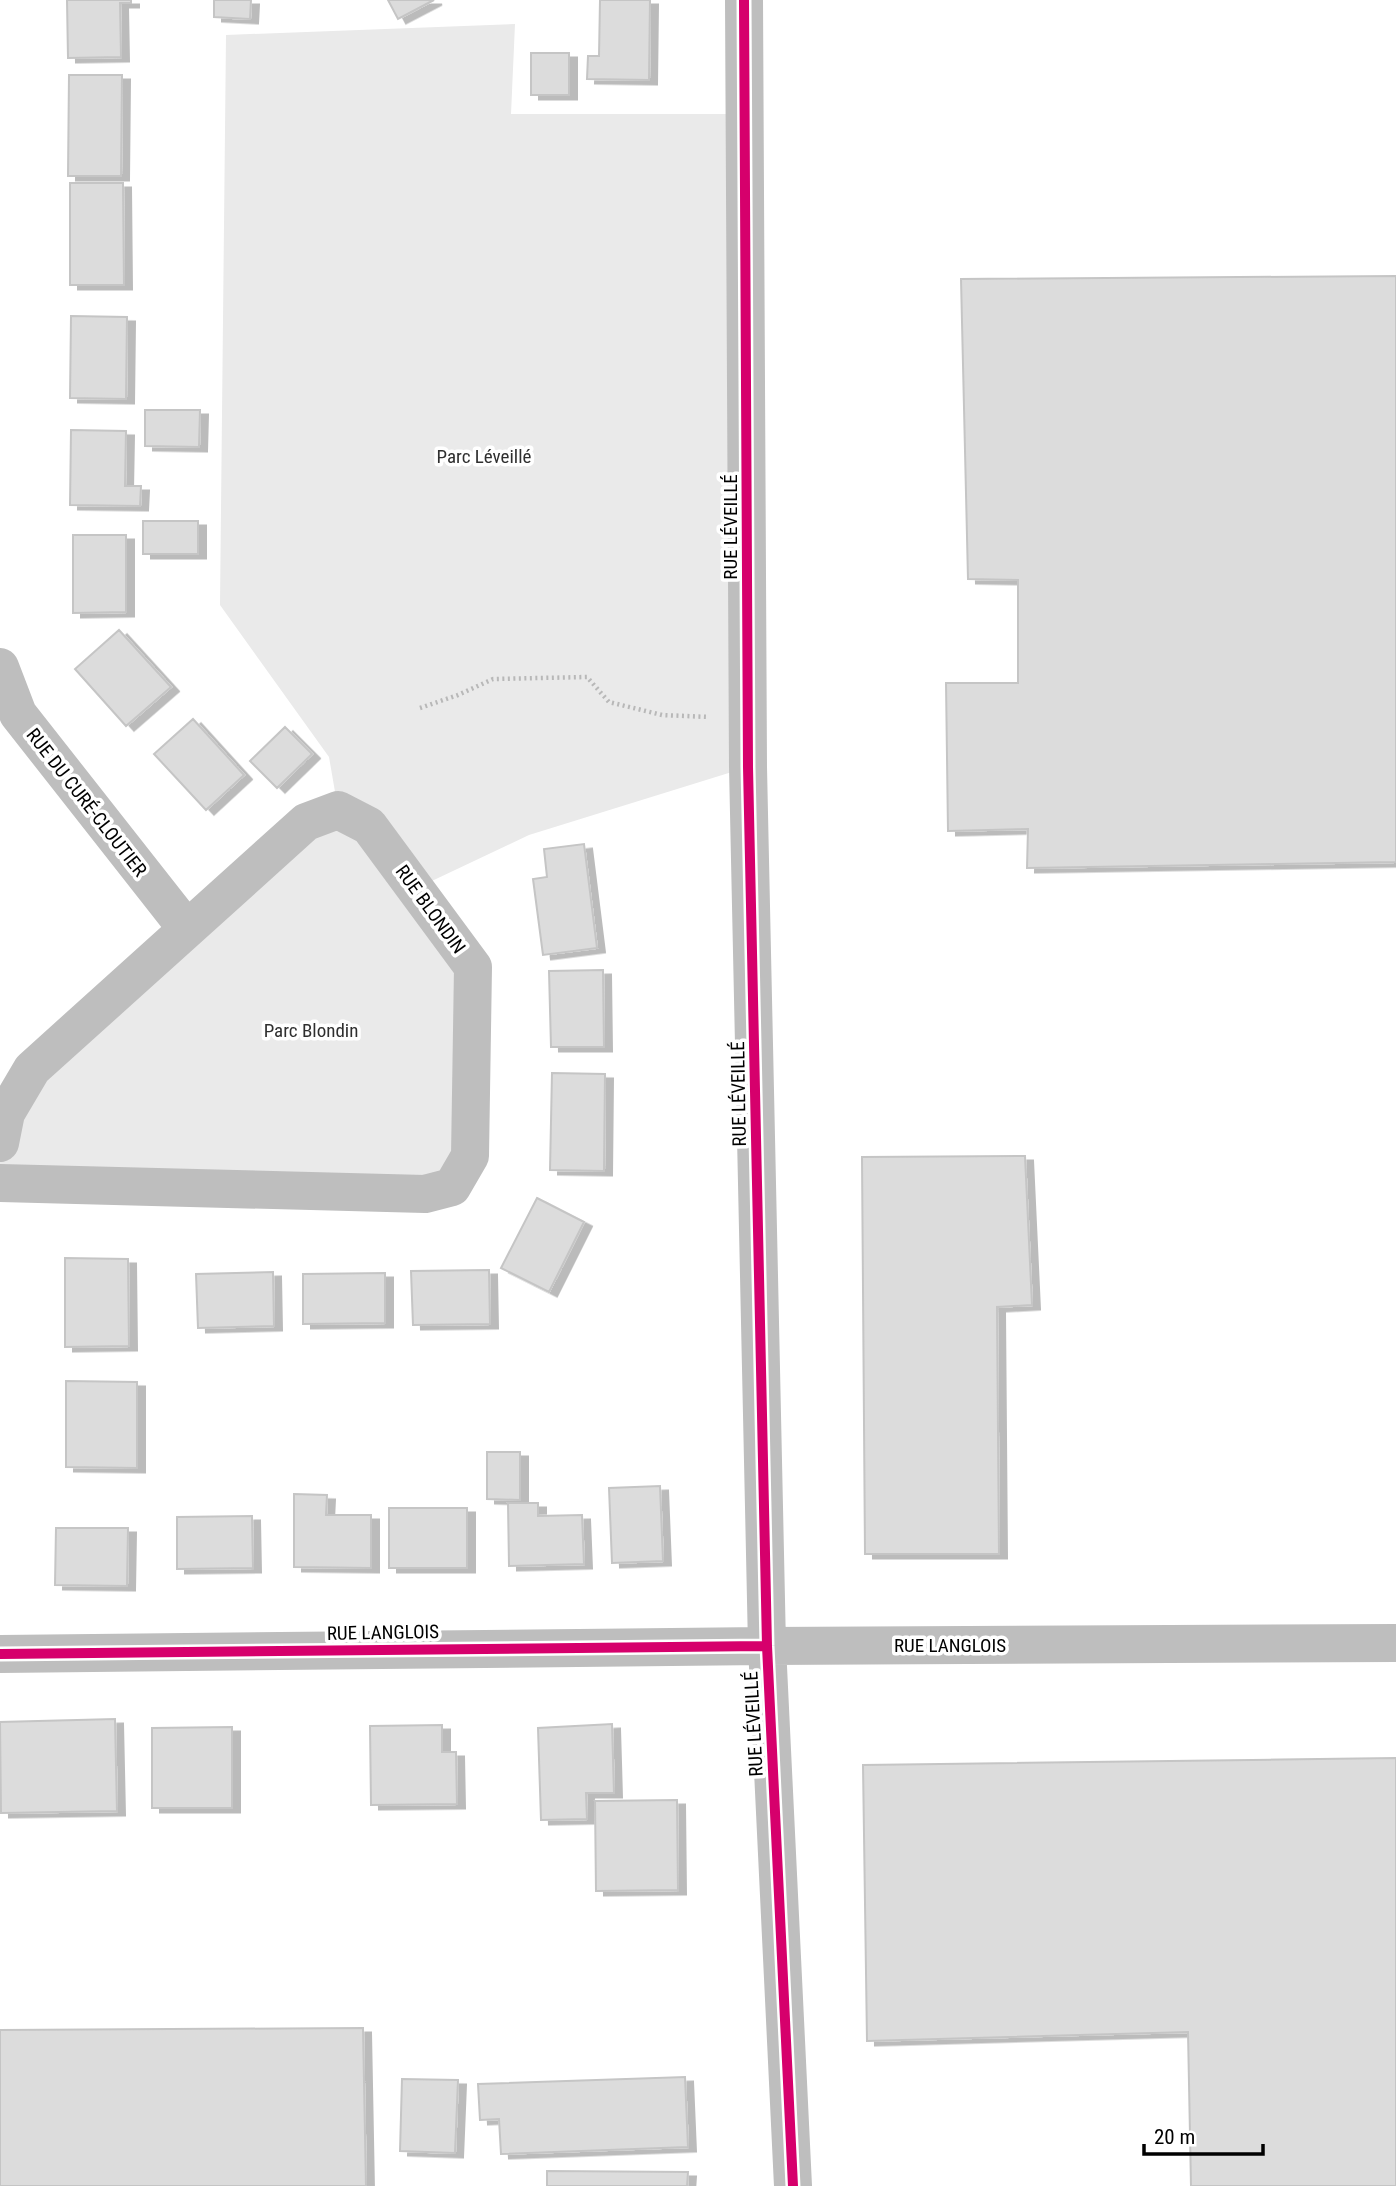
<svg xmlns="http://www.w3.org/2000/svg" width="1396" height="2186" font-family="'Roboto Condensed',sans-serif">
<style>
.green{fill:#eaeaea}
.building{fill:#dcdcdc;stroke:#c5c5c5;stroke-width:2;filter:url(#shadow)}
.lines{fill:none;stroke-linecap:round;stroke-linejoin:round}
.path{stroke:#b8b8b8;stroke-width:4.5;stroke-dasharray:2 3.5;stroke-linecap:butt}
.minor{stroke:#bebebe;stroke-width:38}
.cycleway-casing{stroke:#fff;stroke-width:15}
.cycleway{stroke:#d6006c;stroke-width:10}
.labels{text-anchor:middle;stroke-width:7;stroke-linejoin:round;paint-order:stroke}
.park-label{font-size:19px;fill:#2f2f2f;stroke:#fff}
.street-label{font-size:19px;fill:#000;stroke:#fff}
</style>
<defs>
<filter id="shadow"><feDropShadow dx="8" dy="4.5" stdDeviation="0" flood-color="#0004"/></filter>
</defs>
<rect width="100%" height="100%" fill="#fff"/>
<path class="green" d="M 515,24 L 511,114 L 745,114 L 748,767 L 529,835 L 417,888 L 473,967 L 452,1187 L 0,1183 L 0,1143 L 6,1113 L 338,809 L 329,757 L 220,605 L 226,35 Z"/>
<path class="building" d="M 67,0 L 131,0 L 131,3 L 120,3 L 121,57 L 68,58 Z
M 214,0 L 251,0 L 250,19 L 214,17 Z
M 388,0 L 434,0 L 398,19 Z
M 600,0 L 650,0 L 649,80 L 587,79 L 588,56 L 599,56 Z
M 531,53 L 569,53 L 569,95 L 531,95 Z
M 69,75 L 122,75 L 121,176 L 68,176 Z
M 70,183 L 123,183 L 124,285 L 70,285 Z
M 1396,276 L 1396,862 L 1027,868 L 1028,829 L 948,831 L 946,683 L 1018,683 L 1018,580 L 968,579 L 961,279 Z
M 71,316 L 127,317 L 126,399 L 70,398 Z
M 145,410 L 200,410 L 199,447 L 145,446 Z
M 71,430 L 126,431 L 125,486 L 141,486 L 140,506 L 70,505 Z
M 143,521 L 198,521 L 198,554 L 143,554 Z
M 73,535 L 126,535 L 126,612 L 73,613 Z
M 119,630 L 171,687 L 126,726 L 75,669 Z
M 193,719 L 244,775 L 206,810 L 154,754 Z
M 285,727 L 312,754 L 277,788 L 250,761 Z
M 584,844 L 597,948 L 543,955 L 533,879 L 547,877 L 544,849 Z
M 603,970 L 604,1047 L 551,1047 L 549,971 Z
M 552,1073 L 605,1074 L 604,1171 L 550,1170 Z
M 1025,1156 L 1032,1305 L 997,1307 L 999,1554 L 865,1554 L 862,1157 Z
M 537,1198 L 584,1222 L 549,1292 L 501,1268 Z
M 65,1258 L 128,1259 L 129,1346 L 65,1347 Z
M 489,1270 L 490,1324 L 413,1325 L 411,1271 Z
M 273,1272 L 274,1326 L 198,1328 L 196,1274 Z
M 385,1273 L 385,1323 L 303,1324 L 303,1274 Z
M 66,1381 L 137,1382 L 137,1468 L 66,1467 Z
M 487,1452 L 520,1452 L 520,1500 L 487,1499 Z
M 660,1486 L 663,1561 L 612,1563 L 609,1488 Z
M 294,1494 L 327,1495 L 326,1515 L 371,1515 L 371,1568 L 294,1567 Z
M 508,1503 L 538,1503 L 538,1516 L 582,1515 L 584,1564 L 509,1566 Z
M 389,1508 L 467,1508 L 467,1568 L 389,1568 Z
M 252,1516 L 253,1568 L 177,1569 L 177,1517 Z
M 56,1528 L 128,1528 L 127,1586 L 55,1585 Z
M 115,1719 L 117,1811 L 1,1813 L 0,1722 Z
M 612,1724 L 614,1793 L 586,1793 L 587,1819 L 541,1820 L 538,1728 Z
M 442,1725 L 442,1752 L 456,1752 L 457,1804 L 371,1805 L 370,1726 Z
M 232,1727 L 232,1808 L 152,1808 L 152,1728 Z
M 1396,1758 L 1396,2186 L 1191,2186 L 1188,2032 L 867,2041 L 863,1765 Z
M 677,1800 L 678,1890 L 596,1891 L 595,1801 Z
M 363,2028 L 366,2186 L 0,2186 L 0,2030 Z
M 685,2077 L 688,2147 L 501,2154 L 499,2119 L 480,2120 L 478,2084 Z
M 402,2079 L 458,2080 L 455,2153 L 400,2151 Z
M 547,2171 L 688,2172 L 687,2186 L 547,2186 Z"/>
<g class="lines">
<path class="path" d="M 420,708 L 458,695 L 493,679 L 587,677 L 609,702 L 662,715 L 709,717"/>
<path class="minor" d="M 744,0 L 748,767 L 767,1646 L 793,2186
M 0,667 L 18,714 L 187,929
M 0,1143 L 6,1113 L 32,1069 L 306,822 L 338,810 L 369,826 L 473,967 L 470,1156 L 452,1187 L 425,1194 L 0,1183
M 0,1654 L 767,1646 L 1396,1643"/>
<g class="cycleway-casing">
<path id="cycleway" d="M 744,0 L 748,767 L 767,1646 L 793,2186
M 0,1654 L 767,1646"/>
</g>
<use href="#cycleway" class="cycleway"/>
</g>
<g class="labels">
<g class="park-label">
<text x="484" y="463">Parc Léveillé</text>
<text x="311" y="1037">Parc Blondin</text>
</g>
<g class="street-label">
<text transform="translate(730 527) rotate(-90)" y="7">RUE LÉVEILLÉ</text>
<text transform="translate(87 802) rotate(52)" y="7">RUE DU CURÉ-CLOUTIER</text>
<text transform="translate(431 909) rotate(54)" y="7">RUE BLONDIN</text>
<text transform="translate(738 1094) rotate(-91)" y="7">RUE LÉVEILLÉ</text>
<text transform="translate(383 1632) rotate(-1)" y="7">RUE LANGLOIS</text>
<text x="950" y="1652">RUE LANGLOIS</text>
<text transform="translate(753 1724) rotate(-93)" y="7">RUE LÉVEILLÉ</text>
</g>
</g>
<path d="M1144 2144v10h119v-10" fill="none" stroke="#000000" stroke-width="3.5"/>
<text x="1154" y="2144" font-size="21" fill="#000000" stroke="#ffffff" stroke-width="5" paint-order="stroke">20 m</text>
</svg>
